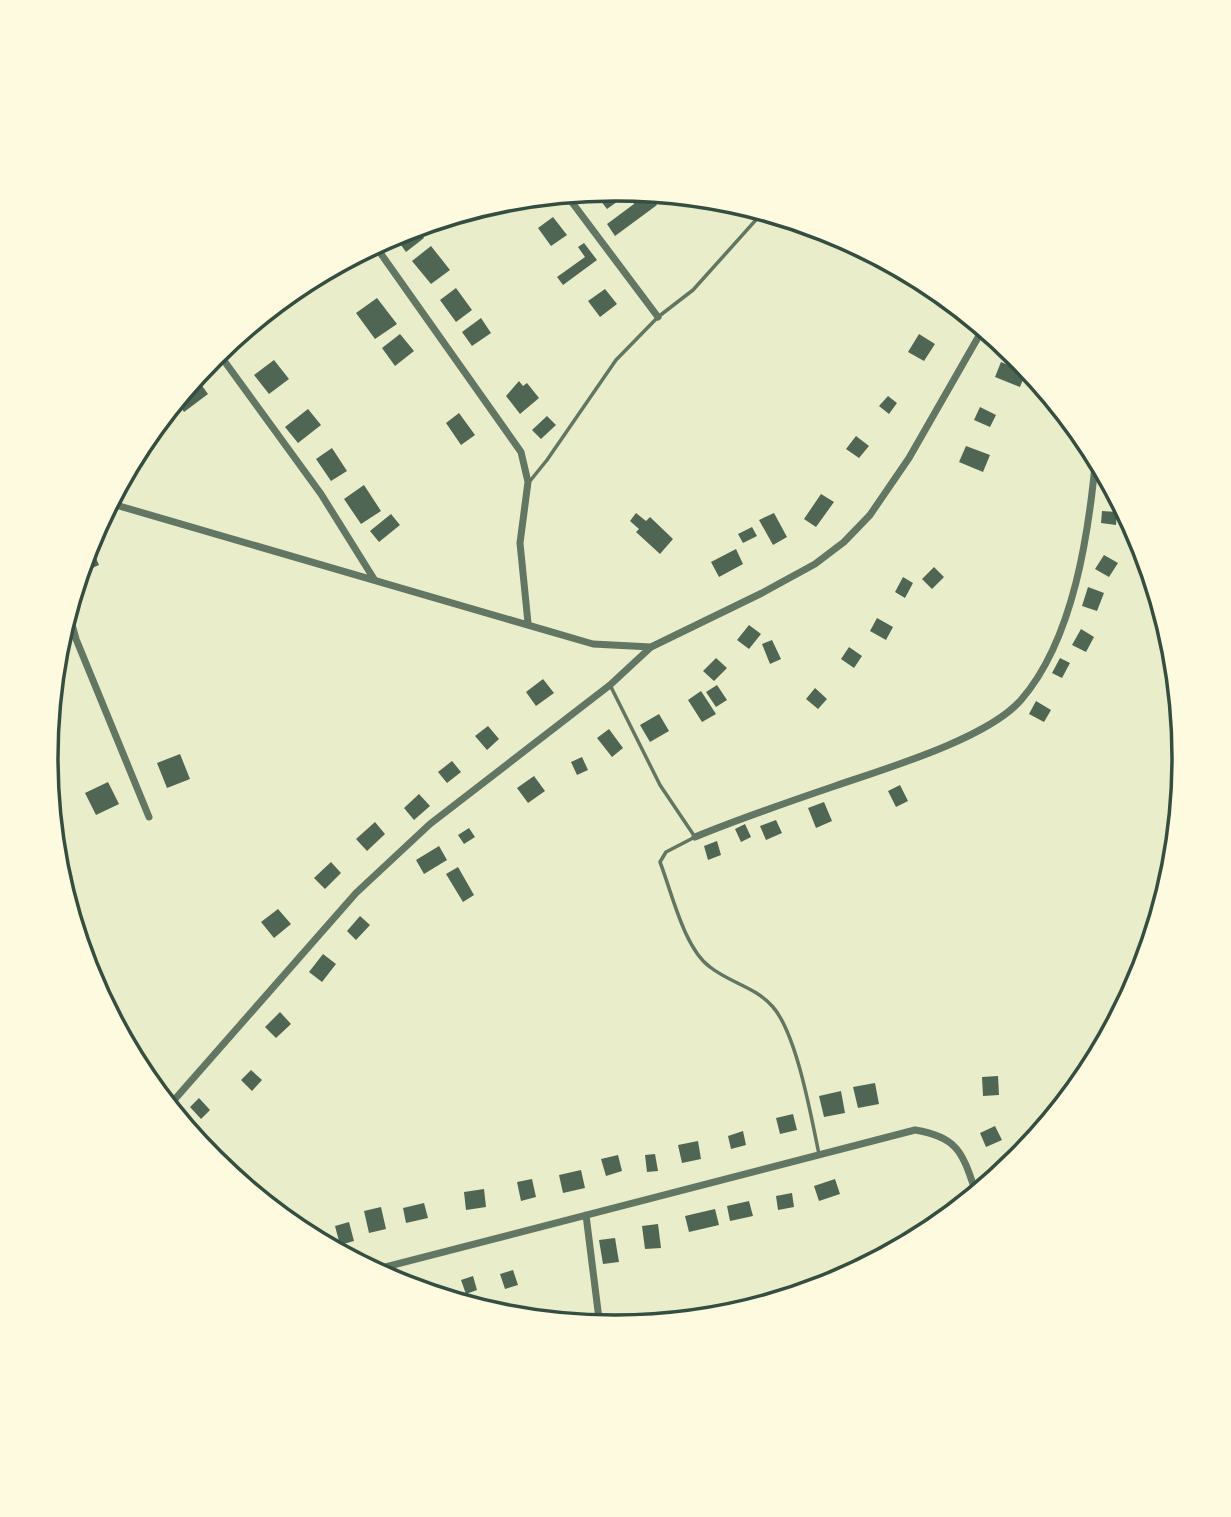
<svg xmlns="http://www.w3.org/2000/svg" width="1231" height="1517" font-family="Mulish,sans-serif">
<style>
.building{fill:#4f6655}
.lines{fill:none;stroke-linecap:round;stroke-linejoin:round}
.service{stroke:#617663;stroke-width:3.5}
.minor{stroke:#617663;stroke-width:7}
.rim{fill:none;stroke:#344e41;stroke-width:3.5}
</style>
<rect width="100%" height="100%" fill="#e9edc9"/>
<path class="building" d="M 616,189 L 625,189 L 628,194 L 607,209 L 594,192 Z
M 644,191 L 657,205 L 615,236 L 607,224 L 634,204 L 632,200 Z
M 553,217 L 567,235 L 551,246 L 538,228 Z
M 416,226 L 424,238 L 406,252 L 393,234 Z
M 584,243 L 597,260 L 563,285 L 557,277 L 585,257 L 578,247 Z
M 431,246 L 450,270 L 431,284 L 412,261 Z
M 456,288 L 472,310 L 456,322 L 440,300 Z
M 605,289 L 617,304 L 600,317 L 588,301 Z
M 943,294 L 959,307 L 955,314 L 937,303 Z
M 377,298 L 397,324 L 375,339 L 356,313 Z
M 481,318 L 491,333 L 472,346 L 462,332 Z
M 400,334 L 414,351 L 395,366 L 382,348 Z
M 919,334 L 935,344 L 924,361 L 908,352 Z
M 274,360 L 289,379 L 269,394 L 254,375 Z
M 1001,362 L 1026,372 L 1020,387 L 995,377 Z
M 195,376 L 208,394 L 184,412 L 176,400 Z
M 519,381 L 523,386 L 527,383 L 539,398 L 520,414 L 506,396 Z
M 888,396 L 897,403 L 889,414 L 879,406 Z
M 980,407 L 996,415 L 990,427 L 974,420 Z
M 308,409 L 321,425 L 298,443 L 285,427 Z
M 459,413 L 475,435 L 461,445 L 446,423 Z
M 547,416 L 556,425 L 541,439 L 532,430 Z
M 856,436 L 869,446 L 859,458 L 846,449 Z
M 966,446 L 990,455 L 983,472 L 959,462 Z
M 332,448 L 347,471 L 331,481 L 316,459 Z
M 364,485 L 381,511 L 361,524 L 344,499 Z
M 821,494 L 834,502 L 816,527 L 804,519 Z
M 1102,511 L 1117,512 L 1116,525 L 1101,523 Z
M 636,513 L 646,521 L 650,517 L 673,539 L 660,554 L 636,532 L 639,529 L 630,521 Z
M 774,513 L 787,537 L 773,545 L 759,520 Z
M 391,514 L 400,525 L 379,542 L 370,531 Z
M 752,527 L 757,536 L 743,543 L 738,534 Z
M 736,549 L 743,564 L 719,577 L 711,562 Z
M 93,551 L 99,565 L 79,574 L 85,555 Z
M 1104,555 L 1118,563 L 1109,577 L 1095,569 Z
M 934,567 L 944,577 L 932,589 L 922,579 Z
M 903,577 L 913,583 L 905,598 L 895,592 Z
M 1088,587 L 1104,593 L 1097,611 L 1082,606 Z
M 877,618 L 893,627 L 886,640 L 870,631 Z
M 749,625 L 761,634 L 749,649 L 737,640 Z
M 1081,629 L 1094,637 L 1086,652 L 1072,645 Z
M 772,640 L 781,659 L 770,664 L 762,644 Z
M 849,647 L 862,656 L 854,668 L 841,659 Z
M 716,658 L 727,668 L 714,681 L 703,671 Z
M 1060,658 L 1070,663 L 1062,678 L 1052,673 Z
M 543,679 L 554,693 L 536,706 L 526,692 Z
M 717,685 L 727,700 L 716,707 L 706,692 Z
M 815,688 L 827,699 L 818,709 L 806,699 Z
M 701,691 L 716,714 L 702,722 L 688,700 Z
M 1036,701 L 1051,710 L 1044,722 L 1029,714 Z
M 659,714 L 669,731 L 650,742 L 640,725 Z
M 488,726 L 499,739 L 487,750 L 475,736 Z
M 609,729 L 623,748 L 612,757 L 597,738 Z
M 180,754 L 190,779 L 167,788 L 157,763 Z
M 582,757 L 588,770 L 577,775 L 571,762 Z
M 452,761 L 461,772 L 447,783 L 438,772 Z
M 534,776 L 545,791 L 528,803 L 517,788 Z
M 108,782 L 119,804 L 96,815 L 85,793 Z
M 900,785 L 908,801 L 896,807 L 888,791 Z
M 419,794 L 430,806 L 414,820 L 404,808 Z
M 824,802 L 832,821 L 816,828 L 808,808 Z
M 776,820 L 782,833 L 766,840 L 760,826 Z
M 375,822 L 385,834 L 367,851 L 356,839 Z
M 745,824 L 751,837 L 741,842 L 735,829 Z
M 469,828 L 475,837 L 464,844 L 458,835 Z
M 717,841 L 721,855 L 708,860 L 704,846 Z
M 439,846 L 447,860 L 424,874 L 416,860 Z
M 331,862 L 341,873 L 325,889 L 314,878 Z
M 458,867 L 474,895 L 463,902 L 446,874 Z
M 278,909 L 291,924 L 274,938 L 261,922 Z
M 360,916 L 370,925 L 356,940 L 347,931 Z
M 323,954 L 336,964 L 322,982 L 309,972 Z
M 280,1012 L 291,1024 L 276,1038 L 265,1027 Z
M 251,1070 L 262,1080 L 252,1091 L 241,1080 Z
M 998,1076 L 999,1095 L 983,1096 L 982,1077 Z
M 875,1083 L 879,1104 L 858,1108 L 853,1087 Z
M 841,1091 L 845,1113 L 824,1117 L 819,1096 Z
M 199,1098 L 210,1110 L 201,1119 L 190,1107 Z
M 181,1111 L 192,1122 L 185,1128 L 175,1116 Z
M 793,1114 L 797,1130 L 780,1134 L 776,1118 Z
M 995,1126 L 1002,1140 L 986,1147 L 980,1133 Z
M 743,1131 L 746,1145 L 731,1149 L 728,1136 Z
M 698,1141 L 701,1159 L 682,1163 L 678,1145 Z
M 655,1154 L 658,1171 L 647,1172 L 645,1155 Z
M 618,1155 L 622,1171 L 606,1176 L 601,1159 Z
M 581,1170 L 585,1188 L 563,1193 L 559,1175 Z
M 532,1179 L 536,1197 L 521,1201 L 517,1182 Z
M 835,1179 L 840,1194 L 819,1201 L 814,1186 Z
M 484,1189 L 486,1207 L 466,1210 L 464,1192 Z
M 792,1193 L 794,1207 L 778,1210 L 776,1196 Z
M 749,1201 L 753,1216 L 730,1221 L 727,1206 Z
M 424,1203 L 428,1218 L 406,1223 L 403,1208 Z
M 381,1207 L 386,1229 L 369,1233 L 364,1211 Z
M 715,1209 L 719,1225 L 689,1232 L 685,1216 Z
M 349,1222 L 354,1241 L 340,1245 L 335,1226 Z
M 658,1224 L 661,1248 L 645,1249 L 642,1226 Z
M 615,1238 L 619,1262 L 603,1264 L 599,1240 Z
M 513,1270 L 518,1285 L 505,1289 L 500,1274 Z
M 473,1276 L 477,1290 L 466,1294 L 461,1280 Z"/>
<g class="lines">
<path class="service" d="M 530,481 L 547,460 L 616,360 L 658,317 L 693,290 L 764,211
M 611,687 L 660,785 L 695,837 L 666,852 L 660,862 C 672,893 684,948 710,967 C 730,983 756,987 773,1007 C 797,1035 811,1116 819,1154"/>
<path class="minor" d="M 565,193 L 658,317
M 374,244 L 521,452 L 528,482 L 520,543 L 528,623
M 217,351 L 321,494 L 374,579
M 109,503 L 593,644 L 651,647
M 68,610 L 76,639 L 149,817
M 695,837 C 741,818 788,802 835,786 C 884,769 987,739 1021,700 C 1074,639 1089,532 1096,455
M 168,1107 L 356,893 L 430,824 L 610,685 L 651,647 L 762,593 L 815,564 L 844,542 L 870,515 L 909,458 L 984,327
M 586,1215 L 600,1327
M 370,1271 L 915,1130 C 960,1137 963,1155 977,1196"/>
</g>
<path d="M0 0H1231V1517H0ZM58 758a557 557 0 1 1 1114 0a557 557 0 1 1-1114 0Z" fill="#fefae0" fill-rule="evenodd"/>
<path class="rim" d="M58 758a557 557 0 1 1 1114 0a557 557 0 1 1-1114 0Z"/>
</svg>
